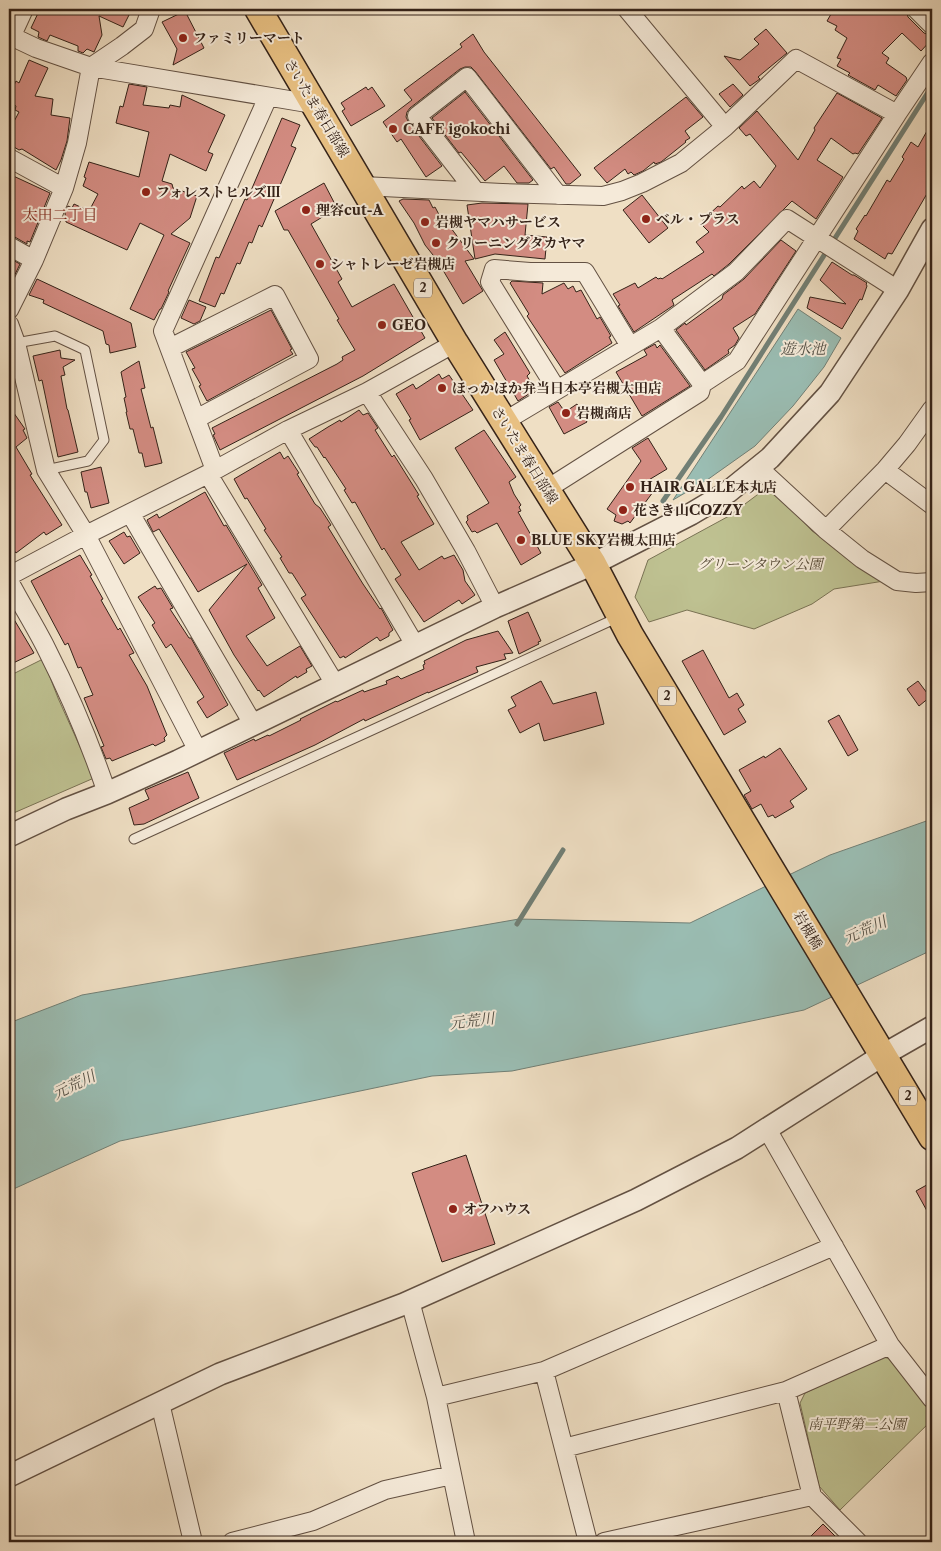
<svg xmlns="http://www.w3.org/2000/svg" width="941" height="1551" font-family="'Libre Caslon Text','Noto Serif JP',serif">
<style>
.green{fill:#bec191;stroke:#797254}
.water{fill:#9abdb3;stroke:#717f75}
.lines{fill:none;stroke-linecap:round;stroke-linejoin:round}
.stream{stroke:#717f75;stroke-width:5}
.building{fill:#d38c82;stroke:#342218}
.service-casing{stroke:#635143;stroke-width:11}
.minor-casing{stroke:#635143;stroke-width:20}
.tertiary-casing{stroke:#635143;stroke-width:24}
.primary-casing{stroke:#342218;stroke-width:29}
.service{stroke:#f5ead9;stroke-width:9}
.minor{stroke:#f5ead9;stroke-width:18}
.tertiary{stroke:#f5ead9;stroke-width:21}
.primary{stroke:#e8c082;stroke-width:26}
.poi-dot{fill:#8f2418;stroke:#f5ead9;stroke-width:2}
.labels{text-anchor:middle;stroke-width:4;stroke-linejoin:round;paint-order:stroke}
.shield{fill:#f5ead9;stroke:#6e5e52;stroke-width:1}
.shield-label{font-size:12px;font-weight:bold;fill:#342218}
.poi-label{font-size:14px;font-weight:bold;fill:#342218;stroke:#f5ead9;text-anchor:start}
.street-label{font-size:14px;fill:#342218;stroke:#f5ead9}
.park-label{font-size:14px;font-style:italic;fill:#564a36;stroke:#f5ead9}
.neighbourhood-label{font-size:15px;fill:#7a1f14;stroke:#f5ead9}
.water-label{font-size:15px;font-style:italic;fill:#535046;stroke:#f5ead9}
</style>
<rect width="100%" height="100%" fill="#efdfc4"/>
<filter id="stains"><feTurbulence type="fractalNoise" baseFrequency=".004" numOctaves="4"/><feColorMatrix values="0 0 0 0 .2 0 0 0 0 .09 0 0 0 0 .02 0 0 0 .5 -.17"/></filter>
<radialGradient id="worn" r=".72"><stop offset=".6" stop-color="#630" stop-opacity="0"/><stop offset="1" stop-color="#630" stop-opacity=".3"/></radialGradient>
<path class="green" d="M 761,492 L 776,492 L 812,531 L 884,581 L 834,589 L 812,604 L 754,629 L 687,610 L 649,622 L 635,597 L 648,560 L 729,516 Z
M 43,659 L 58,698 L 94,778 L 9,815 L 9,676 Z
M 882,1357 L 898,1360 L 932,1410 L 932,1420 L 840,1510 L 819,1486 L 800,1403 L 805,1393 Z"/>
<path class="water" d="M 798,309 L 841,338 L 824,367 L 793,406 L 755,446 L 707,480 L 673,500 Z
M 932,819 L 932,950 L 804,1010 L 512,1071 L 432,1076 L 120,1141 L 9,1191 L 9,1023 L 82,995 L 519,919 L 690,923 L 830,855 Z"/>
<g class="lines">
<path class="stream" d="M 663,501 L 721,417 L 932,86
M 517,924 L 563,850"/>
</g>
<path class="building" d="M 40,9 L 132,9 L 123,27 L 99,16 L 102,35 L 94,52 L 87,49 L 83,53 L 78,51 L 78,46 L 50,35 L 47,41 L 38,37 L 39,32 L 31,28 Z
M 834,9 L 906,9 L 908,17 L 924,33 L 932,36 L 932,39 L 921,51 L 902,33 L 882,53 L 889,58 L 886,63 L 906,77 L 907,80 L 896,96 L 878,85 L 875,90 L 848,75 L 850,73 L 837,66 L 841,59 L 837,58 L 847,38 L 835,30 L 837,26 L 827,21 Z
M 185,11 L 204,48 L 173,65 L 177,49 L 162,22 Z
M 766,29 L 787,53 L 758,77 L 760,79 L 750,86 L 724,56 L 740,60 L 759,44 L 754,39 Z
M 473,34 L 484,52 L 581,175 L 570,184 L 566,184 L 554,167 L 551,169 L 475,71 L 471,67 L 465,67 L 460,69 L 410,108 L 407,112 L 406,117 L 409,123 L 442,166 L 426,177 L 401,139 L 397,142 L 383,122 L 412,100 L 404,90 L 462,47 L 460,44 Z
M 29,60 L 48,68 L 35,96 L 53,99 L 51,115 L 70,118 L 67,141 L 61,160 L 56,170 L 22,149 L 19,150 L 9,144 L 9,131 L 19,112 L 15,110 L 16,106 L 9,102 L 9,84 L 13,87 L 16,81 L 19,83 Z
M 129,84 L 147,87 L 143,105 L 169,108 L 170,105 L 180,107 L 182,95 L 225,115 L 208,152 L 213,154 L 206,171 L 170,154 L 162,181 L 172,184 L 173,188 L 197,196 L 190,218 L 171,234 L 190,243 L 168,291 L 169,292 L 161,309 L 160,309 L 154,320 L 130,309 L 164,235 L 140,223 L 127,250 L 66,222 L 65,213 L 68,206 L 72,208 L 74,204 L 89,211 L 98,194 L 83,186 L 86,178 L 84,177 L 89,162 L 139,177 L 149,132 L 116,123 L 120,106 L 123,107 Z
M 733,84 L 743,95 L 730,107 L 719,94 Z
M 366,87 L 368,90 L 372,87 L 385,106 L 351,126 L 342,111 L 345,109 L 341,103 Z
M 465,92 L 533,180 L 529,183 L 517,183 L 504,166 L 485,181 L 461,152 L 459,153 L 432,118 Z
M 837,93 L 882,118 L 858,154 L 855,153 L 853,154 L 831,138 L 817,160 L 843,177 L 816,219 L 792,201 L 729,264 L 714,276 L 712,274 L 672,300 L 674,305 L 634,332 L 618,306 L 620,305 L 613,294 L 635,283 L 638,288 L 656,277 L 658,279 L 661,278 L 662,279 L 704,252 L 696,242 L 709,232 L 703,226 L 703,220 L 718,206 L 720,207 L 742,186 L 744,189 L 754,181 L 760,188 L 776,166 L 750,134 L 746,136 L 739,128 L 757,111 L 798,160 L 815,130 L 814,128 Z
M 686,97 L 703,117 L 685,131 L 690,138 L 685,141 L 686,142 L 661,162 L 655,164 L 654,162 L 643,171 L 634,175 L 631,172 L 628,174 L 625,169 L 607,183 L 594,168 Z
M 282,118 L 300,125 L 291,146 L 296,148 L 262,227 L 259,225 L 252,243 L 249,242 L 240,264 L 237,263 L 224,294 L 221,293 L 215,307 L 199,301 L 216,257 L 219,258 L 245,199 L 247,200 Z
M 932,122 L 932,185 L 892,254 L 888,253 L 885,259 L 854,239 L 858,231 L 856,229 L 865,215 L 866,216 L 887,180 L 890,182 L 904,159 L 902,157 L 911,142 L 918,147 Z
M 9,174 L 50,193 L 30,242 L 27,241 L 27,244 L 13,236 L 14,226 L 9,223 Z
M 324,183 L 337,208 L 311,224 L 342,279 L 338,282 L 352,307 L 394,284 L 425,338 L 363,376 L 220,450 L 213,435 L 215,434 L 212,428 L 337,364 L 343,360 L 342,357 L 355,350 L 337,320 L 339,319 L 288,230 L 284,230 L 275,211 Z
M 642,195 L 668,228 L 649,243 L 623,210 Z
M 403,199 L 429,200 L 433,208 L 435,207 L 445,226 L 448,224 L 474,259 L 465,261 L 483,291 L 463,304 L 437,260 L 425,245 L 414,223 L 399,201 Z
M 482,203 L 528,204 L 525,235 L 547,237 L 545,259 L 495,254 L 475,259 L 467,205 Z
M 781,240 L 796,251 L 755,314 L 733,328 L 739,338 L 735,345 L 728,350 L 729,353 L 705,370 L 676,330 L 685,323 L 686,325 L 722,299 L 723,295 L 744,279 Z
M 9,258 L 20,264 L 9,287 Z
M 832,262 L 852,275 L 854,275 L 867,283 L 866,284 L 867,286 L 862,300 L 860,299 L 842,329 L 807,308 L 810,297 L 846,304 L 820,280 Z
M 37,279 L 131,323 L 136,347 L 110,353 L 109,345 L 106,344 L 103,331 L 43,303 L 44,300 L 29,295 Z
M 512,281 L 543,283 L 542,294 L 564,283 L 568,289 L 573,286 L 576,292 L 581,290 L 597,319 L 600,317 L 611,336 L 609,337 L 612,343 L 565,373 L 527,316 L 529,314 L 510,283 Z
M 189,300 L 206,307 L 200,321 L 194,324 L 181,318 Z
M 271,310 L 292,349 L 290,350 L 293,354 L 207,401 L 199,386 L 201,385 L 192,369 L 195,368 L 186,352 Z
M 505,332 L 530,373 L 527,376 L 535,390 L 518,401 L 494,360 L 504,354 L 494,340 Z
M 655,344 L 657,348 L 660,345 L 690,386 L 642,416 L 616,372 L 647,355 L 644,350 Z
M 60,350 L 61,358 L 75,360 L 63,367 L 65,375 L 61,376 L 67,409 L 68,410 L 78,452 L 58,457 L 42,380 L 39,381 L 33,356 Z
M 139,361 L 145,388 L 141,389 L 151,428 L 153,427 L 162,463 L 145,467 L 142,453 L 139,453 L 133,429 L 130,429 L 126,412 L 127,412 L 124,398 L 126,397 L 121,372 Z
M 439,374 L 442,379 L 449,375 L 473,410 L 420,440 L 409,420 L 411,419 L 396,394 L 413,384 L 416,389 Z
M 558,402 L 565,412 L 577,404 L 587,422 L 564,434 L 549,407 Z
M 9,406 L 25,429 L 23,430 L 27,438 L 16,447 L 32,474 L 30,475 L 62,525 L 46,535 L 44,532 L 16,553 L 9,544 Z
M 359,410 L 363,415 L 368,413 L 378,428 L 375,430 L 392,457 L 394,455 L 419,495 L 417,496 L 434,524 L 401,542 L 419,570 L 442,556 L 444,559 L 454,555 L 463,570 L 465,581 L 475,595 L 462,604 L 459,600 L 424,622 L 395,579 L 401,575 L 384,548 L 382,550 L 355,502 L 352,503 L 344,490 L 346,489 L 325,457 L 324,458 L 317,447 L 315,447 L 309,439 L 328,427 L 340,420 L 341,422 Z
M 484,430 L 516,477 L 509,482 L 514,494 L 521,505 L 519,507 L 521,511 L 518,512 L 541,553 L 521,565 L 497,523 L 477,533 L 475,531 L 472,532 L 466,522 L 468,520 L 467,516 L 489,503 L 455,448 Z
M 648,438 L 667,469 L 642,484 L 653,492 L 630,523 L 628,521 L 622,524 L 614,521 L 616,515 L 607,509 L 641,461 L 632,448 Z
M 280,452 L 284,459 L 288,456 L 299,473 L 297,474 L 315,504 L 320,508 L 331,525 L 328,527 L 363,584 L 380,609 L 381,608 L 393,630 L 389,633 L 389,636 L 380,641 L 377,637 L 345,658 L 344,656 L 340,658 L 301,598 L 306,595 L 292,573 L 289,573 L 280,558 L 282,557 L 264,530 L 266,529 L 247,498 L 245,499 L 234,479 Z
M 101,467 L 109,503 L 91,508 L 87,492 L 85,492 L 81,472 Z
M 205,492 L 224,526 L 226,525 L 262,585 L 258,588 L 275,618 L 246,636 L 267,666 L 300,646 L 312,666 L 306,669 L 307,672 L 297,678 L 296,676 L 264,697 L 259,690 L 258,691 L 234,655 L 209,610 L 247,564 L 198,592 L 159,529 L 153,532 L 147,520 L 157,514 L 159,518 Z
M 124,532 L 127,537 L 130,536 L 140,553 L 124,564 L 109,541 Z
M 80,555 L 92,575 L 90,576 L 103,599 L 101,600 L 118,630 L 120,628 L 134,653 L 129,655 L 147,686 L 167,735 L 164,738 L 165,741 L 155,746 L 153,744 L 112,761 L 110,758 L 106,759 L 101,747 L 104,746 L 84,698 L 93,695 L 81,667 L 78,668 L 68,643 L 65,645 L 31,581 Z
M 155,586 L 157,589 L 161,588 L 173,608 L 170,609 L 189,638 L 191,638 L 228,705 L 207,718 L 197,702 L 204,697 L 171,644 L 166,648 L 152,625 L 155,623 L 138,597 Z
M 9,611 L 34,653 L 9,665 Z
M 528,612 L 541,641 L 538,642 L 539,644 L 519,654 L 508,621 Z
M 498,631 L 513,653 L 504,654 L 506,659 L 476,667 L 478,672 L 428,693 L 428,692 L 365,721 L 364,719 L 315,745 L 237,780 L 224,753 L 254,739 L 255,741 L 268,735 L 269,736 L 301,720 L 300,719 L 336,701 L 337,702 L 363,690 L 364,692 L 387,684 L 386,681 L 398,676 L 401,679 L 424,669 L 423,665 L 425,664 L 424,661 L 466,640 Z
M 703,650 L 729,698 L 737,693 L 744,705 L 738,709 L 746,722 L 724,735 L 682,661 Z
M 541,681 L 553,704 L 596,692 L 604,724 L 544,741 L 539,723 L 520,733 L 508,710 L 516,706 L 511,697 Z
M 918,681 L 930,697 L 919,706 L 907,689 Z
M 839,715 L 858,750 L 848,756 L 828,721 Z
M 780,748 L 807,789 L 790,801 L 794,807 L 775,818 L 773,815 L 768,817 L 761,804 L 752,809 L 744,795 L 751,791 L 739,770 L 764,756 L 765,758 Z
M 188,772 L 199,798 L 144,824 L 134,825 L 129,808 L 149,799 L 145,790 Z
M 466,1155 L 495,1244 L 442,1262 L 412,1173 Z
M 932,1182 L 932,1220 L 916,1191 Z
M 823,1524 L 835,1536 L 829,1542 L 805,1542 Z"/>
<g class="lines">
<g class="service-casing">
<path id="service" d="M 16,343 L 55,336 L 85,350 L 104,440 L 88,461 L 46,470
M 9,372 L 21,364
M 134,839 L 619,617"/>
</g>
<g class="minor-casing">
<path id="minor" d="M 627,9 L 725,127
M 916,9 L 932,25
M 9,28 L 17,39 L 36,48 L 91,67 L 313,104
M 13,33 L 24,9
M 9,158 L 64,188
M 363,186 L 502,193 L 603,196 L 622,191 L 642,183 L 681,163 L 725,127 L 796,59 L 897,114 L 932,62
M 476,192 L 417,116 L 467,77 L 558,195
M 9,246 L 34,260
M 9,310 L 34,260 L 64,188 L 77,143 L 91,67 L 122,46 L 144,29 L 151,9
M 9,324 L 16,343 L 46,470 L 86,535 L 198,751
M 661,328 L 702,384
M 170,348 L 275,295 L 309,359 L 196,419
M 557,390 L 490,282 L 494,269 L 530,272 L 585,272 L 630,346
M 367,392 L 424,479 L 466,551 L 495,607
M 505,421 L 661,328 L 736,272 L 787,219 L 898,290
M 288,430 L 415,645
M 759,468 L 826,530 L 862,559 L 897,581 L 916,583 L 932,582
M 215,470 L 163,331 L 268,97
M 885,470 L 932,505
M 208,474 L 335,684
M 547,489 L 700,392 L 702,384 L 737,361 L 897,114
M 130,513 L 253,724
M 826,530 L 885,470 L 907,444 L 932,409
M 9,576 L 86,535 L 208,474 L 288,430 L 367,392 L 455,343
M 9,581 C 21,604 35,626 46,648 C 70,695 90,743 107,793
M 767,1129 L 890,1345 L 932,1399
M 410,1301 L 436,1397 L 466,1542
M 544,1371 L 588,1542
M 786,1391 L 812,1496 L 858,1542
M 436,1397 L 544,1371 L 834,1246
M 160,1403 L 193,1542
M 564,1448 L 786,1391 L 890,1345
M 232,1542 L 313,1521 L 385,1490 L 452,1475
M 604,1542 L 812,1496"/>
</g>
<g class="tertiary-casing">
<path id="tertiary" d="M 9,836 L 66,809 L 107,793 L 178,761 L 495,607 L 593,564 L 691,514 L 728,492 L 770,458 L 830,393 L 898,290 L 932,229
M 9,1476 L 220,1374 L 404,1304 L 636,1200 L 737,1148 L 883,1055 L 932,1027"/>
</g>
<g class="primary-casing">
<path id="primary" d="M 258,9 L 455,343 L 593,564 L 630,635 L 932,1137"/>
</g>
<use href="#service" class="service"/>
<use href="#minor" class="minor"/>
<use href="#tertiary" class="tertiary"/>
<use href="#primary" class="primary"/>
</g>
<g class="poi-dot">
<circle cx="183" cy="38" r="5"/>
<circle cx="393" cy="129" r="5"/>
<circle cx="146" cy="192" r="5"/>
<circle cx="306" cy="210" r="5"/>
<circle cx="646" cy="219" r="5"/>
<circle cx="425" cy="222" r="5"/>
<circle cx="436" cy="243" r="5"/>
<circle cx="320" cy="264" r="5"/>
<circle cx="382" cy="325" r="5"/>
<circle cx="442" cy="388" r="5"/>
<circle cx="566" cy="413" r="5"/>
<circle cx="630" cy="487" r="5"/>
<circle cx="623" cy="510" r="5"/>
<circle cx="521" cy="540" r="5"/>
<circle cx="453" cy="1209" r="5"/>
</g>
<g class="labels">
<g class="shield">
<rect x="414" y="278.5" width="18" height="19" rx="4"/>
<rect x="658" y="686.5" width="18" height="19" rx="4"/>
<rect x="899" y="1086.5" width="18" height="19" rx="4"/>
</g>
<g class="shield-label">
<text x="423" y="292">2</text>
<text x="667" y="700">2</text>
<text x="908" y="1100">2</text>
</g>
<g class="poi-label">
<text x="193" y="43">ファミリーマート</text>
<text x="403" y="134">CAFE igokochi</text>
<text x="156" y="197">フォレストヒルズⅢ</text>
<text x="316" y="215">理容cut-A</text>
<text x="656" y="224">ベル・プラス</text>
<text x="435" y="227">岩槻ヤマハサービス</text>
<text x="446" y="248">クリーニングタカヤマ</text>
<text x="330" y="269">シャトレーゼ岩槻店</text>
<text x="392" y="330">GEO</text>
<text x="452" y="393">ほっかほか弁当日本亭岩槻太田店</text>
<text x="576" y="418">岩槻商店</text>
<text x="640" y="492">HAIR GALLE本丸店</text>
<text x="633" y="515">花さき山COZZY</text>
<text x="531" y="545">BLUE SKY岩槻太田店</text>
<text x="463" y="1214">オフハウス</text>
</g>
<g class="street-label">
<text transform="translate(317 108) rotate(59)" y="5">さいたま春日部線</text>
<text transform="translate(525 455) rotate(58)" y="5">さいたま春日部線</text>
<text transform="translate(808 930) rotate(59)" y="5">岩槻橋</text>
</g>
<g class="park-label">
<text x="760" y="569">グリーンタウン公園</text>
<text x="857" y="1429">南平野第二公園</text>
</g>
<g class="neighbourhood-label">
<text x="60" y="220">太田二丁目</text>
</g>
<g class="water-label">
<text x="803" y="354">遊水池</text>
<text transform="translate(865 930) rotate(-24)" y="5">元荒川</text>
<text transform="translate(472 1021) rotate(-7)" y="5">元荒川</text>
<text transform="translate(74 1085) rotate(-26)" y="5">元荒川</text>
</g>
</g>
<rect width="941" height="1551" fill="none" stroke="#efdfc4" stroke-width="30"/>
<rect x="10" y="10" width="921" height="1531" fill="none" stroke="#342218" stroke-width="2.5"/>
<rect x="15" y="15" width="911" height="1521" fill="none" stroke="#342218"/>
<rect width="100%" height="100%" filter="url(#stains)"/>
<rect width="100%" height="100%" fill="url(#worn)"/>
</svg>
